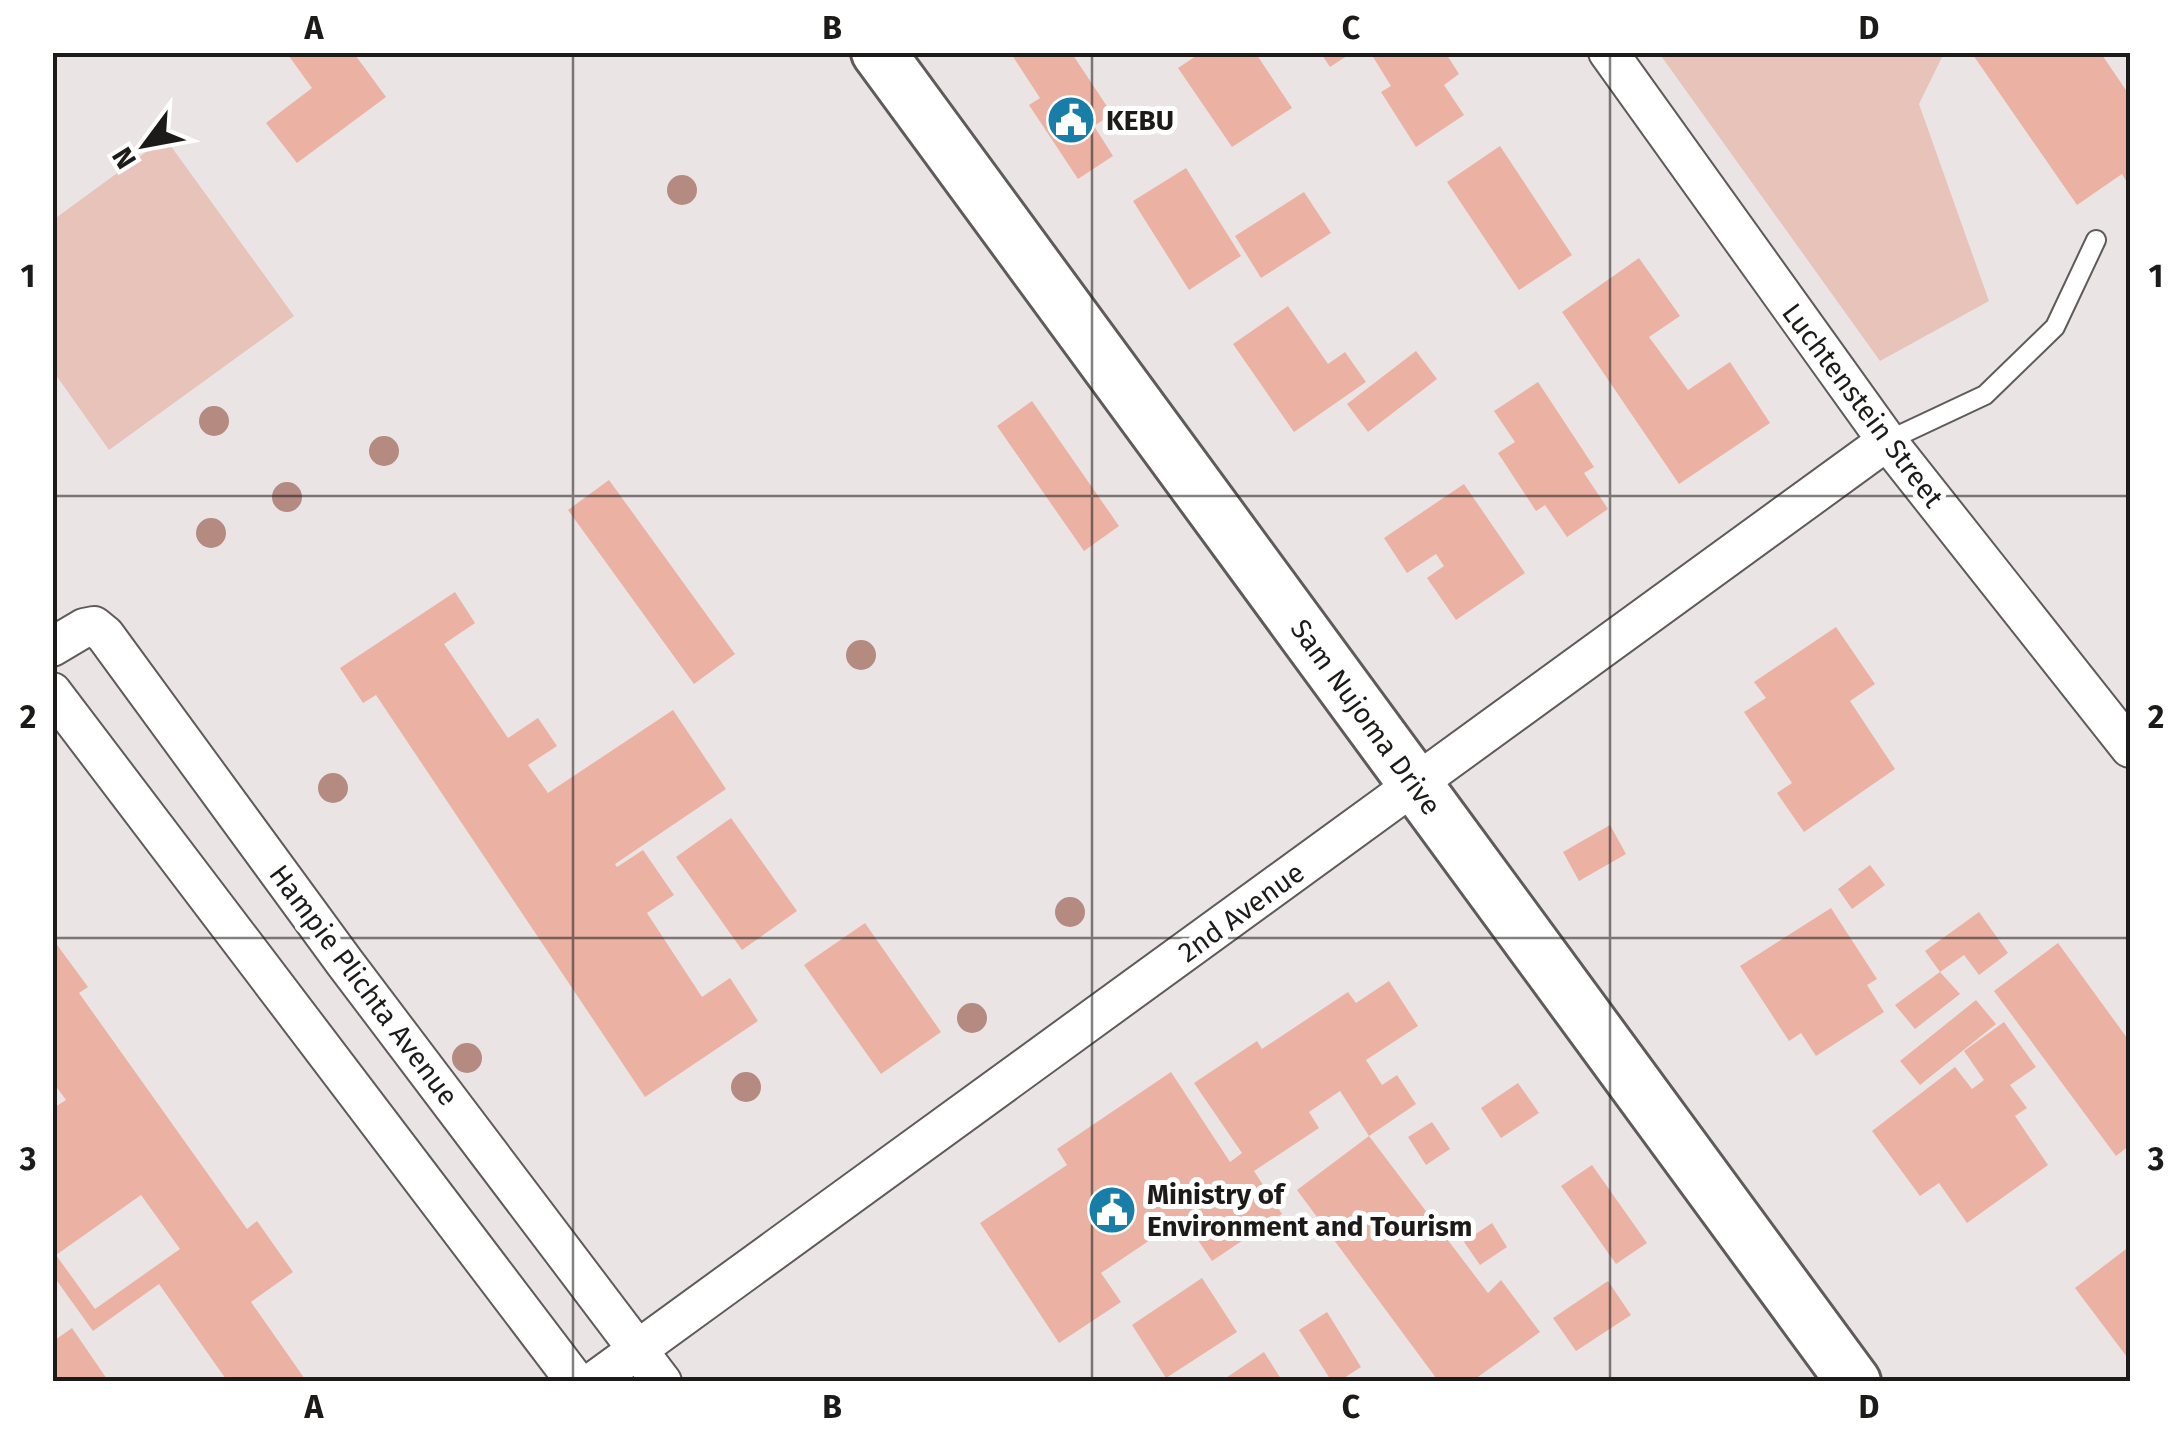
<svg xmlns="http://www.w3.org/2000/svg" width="2183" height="1434" font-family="'Fira Sans',sans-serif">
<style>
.green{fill:#e7c3ba}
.building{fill:#ebb1a3;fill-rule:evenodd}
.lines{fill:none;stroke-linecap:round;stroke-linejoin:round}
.service-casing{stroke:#5f5b5a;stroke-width:22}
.minor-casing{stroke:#5f5b5a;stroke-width:42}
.secondary-casing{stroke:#5f5b5a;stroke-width:58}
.service{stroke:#fff;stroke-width:18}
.minor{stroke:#fff;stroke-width:38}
.secondary{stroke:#fff;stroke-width:52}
.tree{fill:#b48a81}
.grid{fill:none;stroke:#1c1b1a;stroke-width:2.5;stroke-opacity:0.55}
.labels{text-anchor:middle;stroke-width:10;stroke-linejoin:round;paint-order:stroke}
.poi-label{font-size:28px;font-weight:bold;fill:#1c1b1a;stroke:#fff;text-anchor:start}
.street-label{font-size:28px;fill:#1c1b1a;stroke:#fff}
.neatline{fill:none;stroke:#1c1b1a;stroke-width:4}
.grid-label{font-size:32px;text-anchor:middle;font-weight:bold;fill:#1c1b1a}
</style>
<rect width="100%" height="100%" fill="#eae5e4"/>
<path class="green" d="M 1659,53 L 1944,53 L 1919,104 L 1989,301 L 1880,361 Z
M 165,138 L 294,316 L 109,450 L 53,371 L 53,220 Z"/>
<path class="building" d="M 286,52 L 353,52 L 386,97 L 297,163 L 266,123 L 312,88 Z
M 1010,52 L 1071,52 L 1112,114 L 1094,126 L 1113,156 L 1078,179 L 1029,105 L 1040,98 Z
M 1202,52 L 1255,52 L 1292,108 L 1232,147 L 1178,68 Z
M 1320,52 L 1353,52 L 1330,67 Z
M 1370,52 L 1445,52 L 1459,74 L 1444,85 L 1464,115 L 1416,147 L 1381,92 L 1391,86 Z
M 1971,52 L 2100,52 L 2130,96 L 2130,187 L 2122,174 L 2077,205 Z
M 1500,146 L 1572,255 L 1519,290 L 1447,182 Z
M 1186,168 L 1241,256 L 1189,290 L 1133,201 Z
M 1304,192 L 1331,233 L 1261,278 L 1235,236 Z
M 1639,258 L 1680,316 L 1649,337 L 1688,390 L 1730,362 L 1770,423 L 1679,484 L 1562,312 Z
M 1288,306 L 1328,364 L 1345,352 L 1366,382 L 1294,432 L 1233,344 Z
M 1416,351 L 1437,379 L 1368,432 L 1347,404 Z
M 1538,382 L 1594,467 L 1584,473 L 1608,509 L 1567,537 L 1545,505 L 1536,511 L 1498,453 L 1515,442 L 1494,411 Z
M 1032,401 L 1119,526 L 1084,551 L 997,426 Z
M 609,480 L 735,654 L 694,684 L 568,510 Z
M 1464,484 L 1525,573 L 1456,620 L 1427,578 L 1444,566 L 1436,554 L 1407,573 L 1384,538 Z
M 455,592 L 475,623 L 444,644 L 508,738 L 538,718 L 557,746 L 528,765 L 548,793 L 673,710 L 726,789 L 615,864 L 617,867 L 643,850 L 674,895 L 647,913 L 702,997 L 730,978 L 758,1021 L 645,1097 L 376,695 L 363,703 L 340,668 Z
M 1836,627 L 1875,684 L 1850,701 L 1895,769 L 1804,832 L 1777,793 L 1792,783 L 1744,712 L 1766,698 L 1754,682 Z
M 731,818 L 797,911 L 742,950 L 676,857 Z
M 1610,825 L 1626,854 L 1579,881 L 1563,852 Z
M 1870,865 L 1885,885 L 1852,909 L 1838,889 Z
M 1831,908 L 1877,979 L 1867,985 L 1884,1012 L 1816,1056 L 1801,1033 L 1789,1041 L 1740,966 Z
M 1979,912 L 2008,953 L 1979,975 L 1964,955 L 1940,972 L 1925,951 Z
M 865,923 L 941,1032 L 881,1074 L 804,965 Z
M 52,938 L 88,987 L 79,993 L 247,1229 L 257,1221 L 293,1272 L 251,1302 L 307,1382 L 228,1382 L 159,1284 L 93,1331 L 52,1274 L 52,1109 L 66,1100 L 52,1081 ZM 141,1195 L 180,1249 L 95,1309 L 56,1255 Z
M 2058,943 L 2130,1042 L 2130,1145 L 2116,1156 L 1994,991 Z
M 1940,972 L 1960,994 L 1915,1029 L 1895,1005 Z
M 1389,981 L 1418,1026 L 1366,1060 L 1382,1085 L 1397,1075 L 1416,1104 L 1369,1136 L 1488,1293 L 1501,1280 L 1540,1332 L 1471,1382 L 1439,1382 L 1297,1190 L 1369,1136 L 1340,1091 L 1309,1112 L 1319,1128 L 1254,1171 L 1282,1214 L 1212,1261 L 1183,1218 L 1101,1273 L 1121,1302 L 1059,1343 L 980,1223 L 1067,1165 L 1057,1149 L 1171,1072 L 1230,1162 L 1242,1153 L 1194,1083 L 1257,1041 L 1262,1049 L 1348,992 L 1356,1003 Z
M 1976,1000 L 1996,1024 L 1920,1085 L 1900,1061 Z
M 2004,1022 L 2036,1067 L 2010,1085 L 2027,1108 L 2015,1116 L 2048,1165 L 1967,1223 L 1939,1183 L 1920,1196 L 1872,1131 L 1955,1067 L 1972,1089 L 1984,1080 L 1964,1051 Z
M 1518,1083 L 1539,1113 L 1501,1138 L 1481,1108 Z
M 1432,1122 L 1450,1149 L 1426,1165 L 1408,1137 Z
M 1592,1165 L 1647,1243 L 1616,1264 L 1561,1186 Z
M 1492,1223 L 1507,1247 L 1480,1265 L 1464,1242 Z
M 2130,1246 L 2130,1361 L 2075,1288 Z
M 1202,1278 L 1237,1332 L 1166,1378 L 1132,1325 Z
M 1608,1281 L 1631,1315 L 1576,1351 L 1553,1318 Z
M 1327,1312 L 1361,1367 L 1338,1382 L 1332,1382 L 1299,1330 Z
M 72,1328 L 109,1382 L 52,1382 L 52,1342 Z
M 1264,1352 L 1283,1382 L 1220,1382 Z"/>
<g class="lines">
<g class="service-casing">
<path id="service" d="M 1887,441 L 1985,395 L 2055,327 L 2096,240"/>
</g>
<g class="minor-casing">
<path id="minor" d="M 1608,52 L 1887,441 L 2130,748
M 52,647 L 84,628 L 94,626 L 105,635 L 345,963 L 662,1382
M 52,692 L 576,1382
M 593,1382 L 1887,441"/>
</g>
<g class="secondary-casing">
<path id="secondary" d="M 878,52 L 1854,1382"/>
</g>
<use href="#service" class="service"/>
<use href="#minor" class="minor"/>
<use href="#secondary" class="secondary"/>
</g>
<g class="tree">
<circle cx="682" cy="190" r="15"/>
<circle cx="214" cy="421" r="15"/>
<circle cx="384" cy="451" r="15"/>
<circle cx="287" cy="497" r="15"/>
<circle cx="211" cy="533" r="15"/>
<circle cx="861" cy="655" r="15"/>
<circle cx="333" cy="788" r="15"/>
<circle cx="1070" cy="912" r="15"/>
<circle cx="972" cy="1018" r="15"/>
<circle cx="467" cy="1058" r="15"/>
<circle cx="746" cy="1087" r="15"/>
</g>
<path class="grid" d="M 573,52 L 573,1382M 1092,52 L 1092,1382M 1610,52 L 1610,1382M 52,496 L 2130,496M 52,938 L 2130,938"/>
<defs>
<g id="civic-disc" transform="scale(2.5)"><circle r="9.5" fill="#187ea8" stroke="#fff"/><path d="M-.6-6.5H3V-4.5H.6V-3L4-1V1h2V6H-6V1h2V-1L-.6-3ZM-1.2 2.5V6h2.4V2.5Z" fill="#fff"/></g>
</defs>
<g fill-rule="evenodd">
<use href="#civic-disc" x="1071" y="120"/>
<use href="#civic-disc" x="1112" y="1210"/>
</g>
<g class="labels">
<g class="poi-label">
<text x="1106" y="130">KEBU</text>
<text x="1147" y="1204">Ministry of<tspan x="1147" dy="32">Environment and Tourism</tspan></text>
</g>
<g class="street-label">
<text transform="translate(1863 405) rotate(53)" y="10">Luchtenstein Street</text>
<text transform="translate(1366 717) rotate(54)" y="10">Sam Nujoma Drive</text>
<text transform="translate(1241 912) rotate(-36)" y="10">2nd Avenue</text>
<text transform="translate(364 985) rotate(53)" y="10">Hampie Plichta Avenue</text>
</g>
</g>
<rect width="2183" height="1434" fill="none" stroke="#ffffff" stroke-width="110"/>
<g transform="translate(145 145) rotate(238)" stroke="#ffffff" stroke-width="8" paint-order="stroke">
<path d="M0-8L18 38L0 25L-18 38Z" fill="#1c1b1a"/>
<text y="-15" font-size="28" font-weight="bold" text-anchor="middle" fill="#1c1b1a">N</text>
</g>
<rect x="55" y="55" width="2073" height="1324" class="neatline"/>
<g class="grid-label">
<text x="314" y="39">A</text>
<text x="832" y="39">B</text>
<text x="1351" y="39">C</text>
<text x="1869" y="39">D</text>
<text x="28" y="287">1</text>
<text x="2156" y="287">1</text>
<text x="28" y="728">2</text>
<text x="2156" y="728">2</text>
<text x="28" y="1170">3</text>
<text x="2156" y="1170">3</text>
<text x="314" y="1418">A</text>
<text x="832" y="1418">B</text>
<text x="1351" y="1418">C</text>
<text x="1869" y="1418">D</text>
</g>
</svg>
